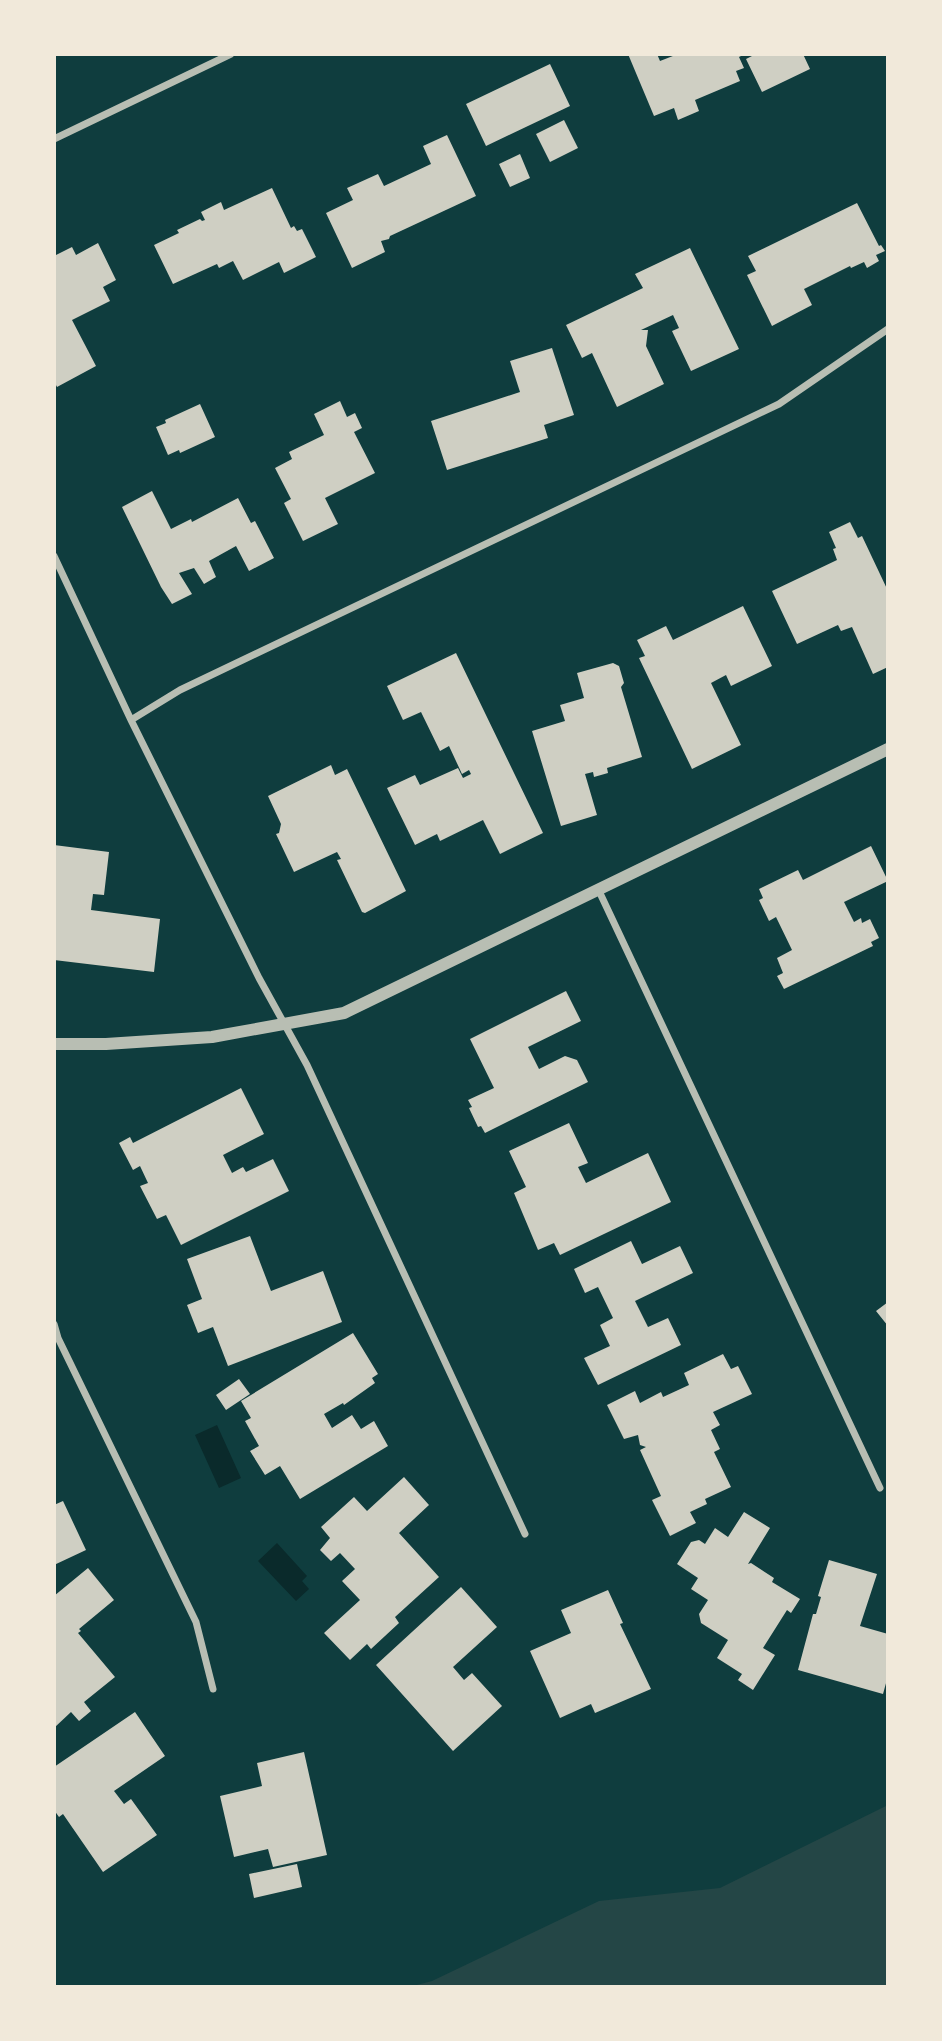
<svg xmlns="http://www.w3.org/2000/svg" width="942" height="2041" font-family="'Fira Sans',sans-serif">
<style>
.green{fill:#244646}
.water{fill:#0a2a2b}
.building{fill:#cfcfc3}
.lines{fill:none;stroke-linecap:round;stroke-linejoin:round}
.minor{stroke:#b8beb3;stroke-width:7}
.tertiary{stroke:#b8beb3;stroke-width:12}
</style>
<rect width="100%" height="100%" fill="#0f3d3e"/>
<path class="green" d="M 888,1805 L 888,1987 L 409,1987 L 432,1981 L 599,1901 L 720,1888 Z"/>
<path class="water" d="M 217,1425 L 241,1478 L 219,1488 L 195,1435 Z
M 277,1543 L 307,1576 L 302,1581 L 309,1589 L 296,1601 L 258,1561 Z"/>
<path class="building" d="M 628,54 L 657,54 L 660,61 L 678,54 L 745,54 L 739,57 L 744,68 L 736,71 L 740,81 L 695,100 L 699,111 L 678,120 L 674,108 L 654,116 Z
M 756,54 L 803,54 L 810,69 L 762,92 L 746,59 Z
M 550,64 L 570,106 L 486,146 L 466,104 Z
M 564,120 L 578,148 L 550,162 L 536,134 Z
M 447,135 L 476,196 L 390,236 L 389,239 L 381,241 L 385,252 L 352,268 L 326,213 L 353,200 L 347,188 L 378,174 L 384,186 L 431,164 L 423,146 Z
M 520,154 L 530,178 L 510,187 L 499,164 Z
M 272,188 L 291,228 L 294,226 L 297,231 L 302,229 L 316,257 L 284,273 L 279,262 L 243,280 L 233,261 L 219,268 L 217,264 L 173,284 L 154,245 L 179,233 L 177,230 L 200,219 L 202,221 L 205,220 L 201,212 L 221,202 L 224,210 Z
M 857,203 L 879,246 L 881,245 L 885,251 L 876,255 L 879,261 L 867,268 L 864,262 L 851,268 L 850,266 L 804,289 L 812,305 L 772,326 L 747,275 L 756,271 L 748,256 Z
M 98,243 L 116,280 L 103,287 L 110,301 L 72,320 L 96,366 L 57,387 L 54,381 L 54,256 L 72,247 L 76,255 Z
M 690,248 L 739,349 L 691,371 L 672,331 L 679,328 L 673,315 L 641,330 L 648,330 L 646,346 L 664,384 L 617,407 L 592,353 L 582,358 L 566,325 L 643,288 L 635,274 Z
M 552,348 L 574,415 L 544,425 L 548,438 L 447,470 L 431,421 L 520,392 L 510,361 Z
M 340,401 L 347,417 L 355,413 L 362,428 L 354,432 L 375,473 L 325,498 L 338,524 L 303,541 L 284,503 L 291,499 L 275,468 L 292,459 L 289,452 L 324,435 L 314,414 Z
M 200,404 L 215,437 L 180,453 L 179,450 L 168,455 L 156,427 L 166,423 L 165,420 Z
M 152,491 L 171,529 L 191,519 L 192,522 L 238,498 L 251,523 L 255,521 L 274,558 L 249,571 L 236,546 L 209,561 L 216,577 L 204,584 L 194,568 L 179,573 L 192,594 L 172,604 L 161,587 L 122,507 Z
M 850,522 L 858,538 L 862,536 L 888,591 L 888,667 L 873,674 L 852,627 L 841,631 L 838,625 L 797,644 L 772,591 L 837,560 L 833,549 L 836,548 L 829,532 Z
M 743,606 L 772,666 L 731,686 L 726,675 L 711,683 L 741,745 L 692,769 L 639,658 L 645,656 L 637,640 L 666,626 L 673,640 Z
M 456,653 L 543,833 L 500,854 L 483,820 L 440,841 L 437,834 L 415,845 L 387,788 L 415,775 L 420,785 L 458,768 L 463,778 L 471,774 L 469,770 L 462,774 L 449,746 L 440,751 L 421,712 L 403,720 L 387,686 Z
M 613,663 L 619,666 L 624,683 L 621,687 L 642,757 L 607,768 L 608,773 L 594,777 L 593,772 L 585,774 L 597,815 L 561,826 L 532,731 L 565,721 L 560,705 L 584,698 L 577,673 Z
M 331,765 L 335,775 L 347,769 L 406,891 L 365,913 L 362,912 L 337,860 L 341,859 L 337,852 L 294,872 L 276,834 L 279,833 L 281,824 L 268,796 Z
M 54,845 L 109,852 L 104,895 L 93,894 L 91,910 L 160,919 L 154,972 L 54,960 Z
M 871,846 L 888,881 L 844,902 L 854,922 L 861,918 L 862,923 L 870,919 L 879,938 L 871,942 L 873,946 L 784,989 L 777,976 L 783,973 L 777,958 L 792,950 L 776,917 L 769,921 L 759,900 L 763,898 L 759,889 L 798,870 L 803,880 Z
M 566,991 L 581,1021 L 528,1047 L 539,1069 L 565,1056 L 577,1060 L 588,1082 L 485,1133 L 481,1126 L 478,1127 L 469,1108 L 472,1107 L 468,1100 L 494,1088 L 470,1039 Z
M 241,1088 L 264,1134 L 223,1155 L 232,1173 L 243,1167 L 246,1172 L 273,1159 L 289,1191 L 181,1245 L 166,1215 L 157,1219 L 140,1186 L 148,1183 L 140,1166 L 133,1170 L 119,1143 L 130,1137 L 133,1143 Z
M 569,1123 L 588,1163 L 578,1167 L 586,1183 L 648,1153 L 671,1202 L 560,1255 L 554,1243 L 538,1250 L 514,1193 L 526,1187 L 509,1151 Z
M 250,1236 L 271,1291 L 323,1271 L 342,1322 L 228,1366 L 213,1327 L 198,1333 L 187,1305 L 202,1299 L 187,1259 Z
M 631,1241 L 642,1264 L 680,1246 L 693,1273 L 635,1301 L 648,1327 L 668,1318 L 681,1345 L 598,1385 L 584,1358 L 610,1346 L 600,1325 L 613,1318 L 598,1287 L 585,1293 L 574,1269 Z
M 888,1302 L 888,1326 L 876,1311 Z
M 353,1333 L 378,1374 L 372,1378 L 375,1383 L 344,1405 L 343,1403 L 324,1414 L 332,1428 L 352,1415 L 361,1429 L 374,1421 L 388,1446 L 300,1499 L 280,1466 L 265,1475 L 250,1451 L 259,1446 L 245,1421 L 251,1418 L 241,1401 Z
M 723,1354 L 731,1369 L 738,1366 L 752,1394 L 713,1412 L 720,1425 L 711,1430 L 720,1449 L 714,1452 L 731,1487 L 705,1499 L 707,1504 L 690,1512 L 696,1523 L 670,1536 L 652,1500 L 661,1496 L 640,1450 L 646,1447 L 640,1445 L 638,1435 L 624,1439 L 607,1405 L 635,1391 L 640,1403 L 661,1392 L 663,1397 L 689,1385 L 684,1373 Z
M 239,1379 L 250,1394 L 226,1410 L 216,1395 Z
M 404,1477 L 429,1505 L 399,1533 L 439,1577 L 395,1617 L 399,1623 L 371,1649 L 367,1644 L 350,1660 L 324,1633 L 360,1600 L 342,1581 L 355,1569 L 340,1553 L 331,1561 L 320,1550 L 330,1538 L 321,1527 L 354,1497 L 367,1511 Z
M 63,1501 L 86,1550 L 54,1565 L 54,1505 Z
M 744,1512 L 770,1528 L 748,1564 L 751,1563 L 774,1578 L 772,1582 L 800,1599 L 791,1613 L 787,1610 L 763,1648 L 775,1655 L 753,1690 L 738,1680 L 742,1674 L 717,1658 L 728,1640 L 701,1623 L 699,1614 L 708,1600 L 691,1589 L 698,1578 L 677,1564 L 691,1542 L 699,1540 L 705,1544 L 715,1528 L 728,1537 Z
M 829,1560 L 877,1574 L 860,1626 L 888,1634 L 888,1676 L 883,1694 L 798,1670 L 813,1614 L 816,1614 L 821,1597 L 818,1596 Z
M 88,1568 L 114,1600 L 79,1629 L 81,1631 L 78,1633 L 115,1677 L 84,1702 L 91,1711 L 79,1721 L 71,1712 L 54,1728 L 54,1596 Z
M 461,1587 L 497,1627 L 453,1667 L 464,1680 L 472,1673 L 502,1706 L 453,1751 L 376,1665 Z
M 608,1590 L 623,1623 L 620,1624 L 651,1689 L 595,1713 L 591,1704 L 560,1718 L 530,1651 L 571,1633 L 561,1610 Z
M 135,1712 L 165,1756 L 114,1791 L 124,1804 L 131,1799 L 157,1835 L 103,1872 L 63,1814 L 59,1817 L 54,1810 L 54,1767 Z
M 304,1752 L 327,1855 L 273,1867 L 268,1849 L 234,1857 L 220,1796 L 262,1786 L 257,1763 Z
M 297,1864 L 302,1887 L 254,1898 L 249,1874 Z"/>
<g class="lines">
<path class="minor" d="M 54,139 L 231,54
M 54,556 L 131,720 L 259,978 L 307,1065 L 525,1534
M 131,720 L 180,690 L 779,404 L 888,329
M 599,891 L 880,1488
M 54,1324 L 58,1338 L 196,1622 L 213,1689"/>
<path class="tertiary" d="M 54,1044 L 106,1044 L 212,1037 L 344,1013 L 888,749"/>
</g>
<rect width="942" height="2041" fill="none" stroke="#f1e9da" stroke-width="112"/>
</svg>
